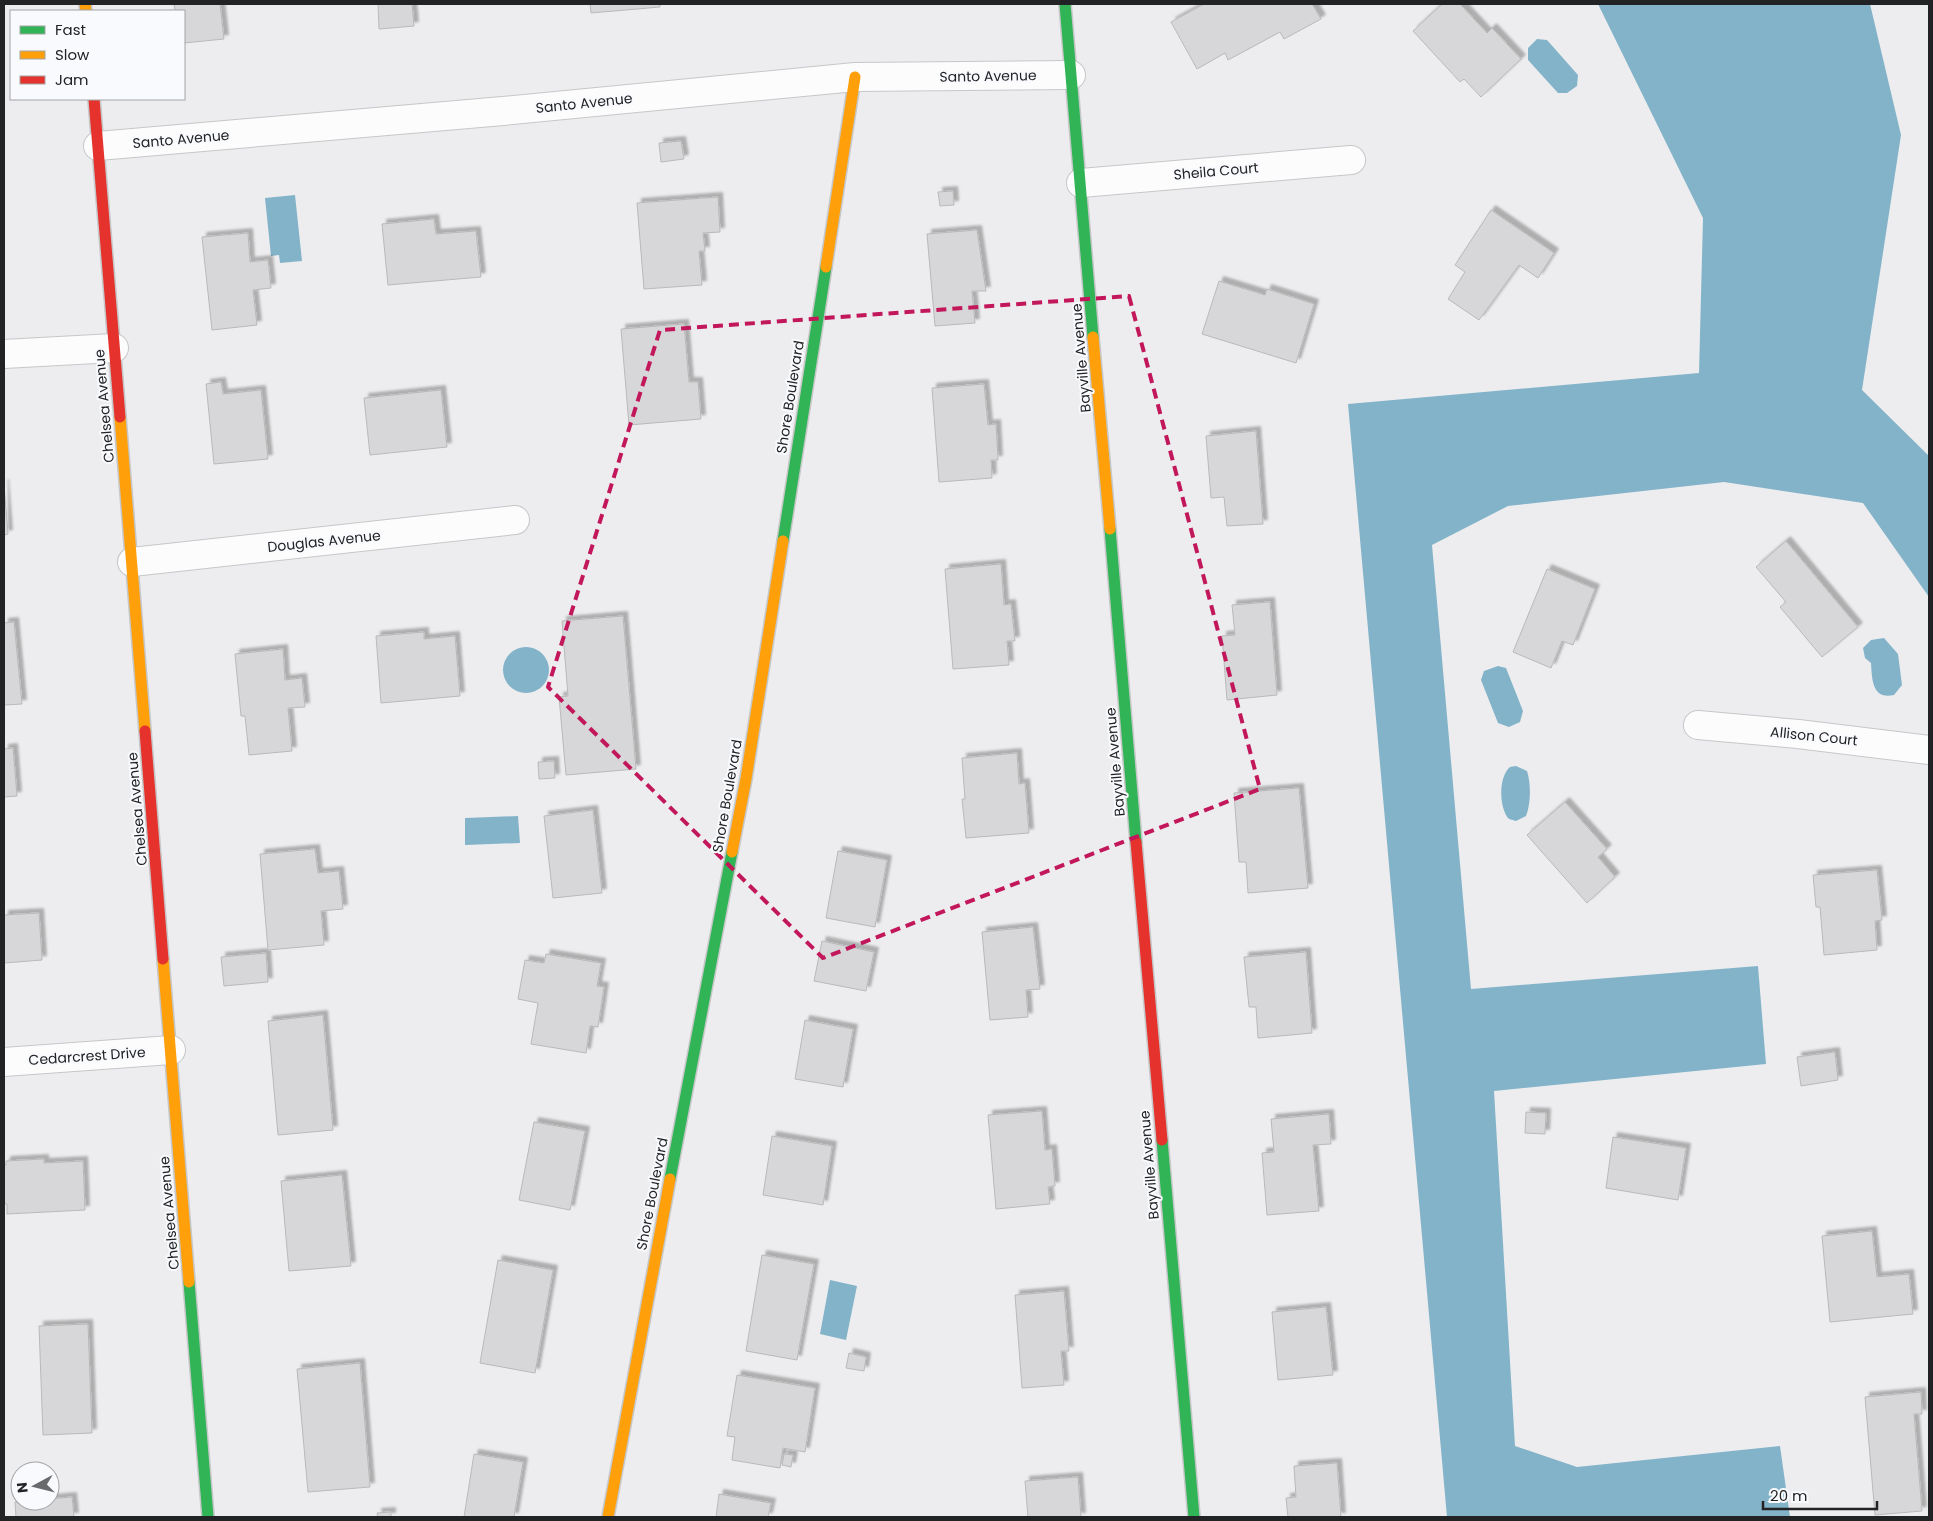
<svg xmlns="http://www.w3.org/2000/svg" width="1933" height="1521" font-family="Poppins,sans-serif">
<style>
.water{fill:#83b3c9}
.building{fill:#d7d6d8;stroke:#b9b9ba;filter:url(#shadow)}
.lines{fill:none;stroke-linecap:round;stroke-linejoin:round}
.street-casing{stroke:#c6c7c8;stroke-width:30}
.fast-casing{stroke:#c6c7c8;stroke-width:14}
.slow-casing{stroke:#c6c7c8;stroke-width:14}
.jam-casing{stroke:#c6c7c8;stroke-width:14}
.street{stroke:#fcfcfd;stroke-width:28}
.fast{stroke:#30b455;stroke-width:11}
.slow{stroke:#ff9f0a;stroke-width:11}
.jam{stroke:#e5322d;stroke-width:11}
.marked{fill:none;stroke:#c2185b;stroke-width:4;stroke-dasharray:10 6;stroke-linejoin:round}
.labels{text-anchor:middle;stroke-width:4;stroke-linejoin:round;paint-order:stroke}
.street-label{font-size:14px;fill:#222324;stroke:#f9fafd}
</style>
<defs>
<filter id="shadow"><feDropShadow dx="4.5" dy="-4.5" stdDeviation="1" flood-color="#0004"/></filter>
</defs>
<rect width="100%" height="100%" fill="#ededef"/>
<path class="water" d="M 1598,4 L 1870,4 L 1901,135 L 1862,390 L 1929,456 L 1929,597 L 1863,503 L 1724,482 L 1508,506 L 1432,545 L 1471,989 L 1758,966 L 1766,1064 L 1494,1091 L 1515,1446 L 1577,1467 L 1780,1446 L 1790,1517 L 1447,1517 L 1348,404 L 1699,373 L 1703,218 Z
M 1537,39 L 1547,40 L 1578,75 L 1577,86 L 1567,93 L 1558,93 L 1528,60 L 1528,48 Z
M 295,195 L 302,261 L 280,263 L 279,255 L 271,256 L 265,198 Z
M 1884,638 L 1898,654 L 1902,685 L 1894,695 C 1872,700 1872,679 1871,663 L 1865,658 L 1863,648 L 1871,640 Z
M503 670a23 23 0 1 1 46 0a23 23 0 1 1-46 0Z
M 1498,666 L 1506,668 L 1523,711 L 1520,722 L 1509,727 L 1498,723 L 1481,680 L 1484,671 Z
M 1516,766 L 1527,771 C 1531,783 1531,804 1526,816 L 1516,821 L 1509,819 C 1499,809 1498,777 1510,767 Z
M 518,816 L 520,843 L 465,845 L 465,818 Z
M 830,1280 L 857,1286 L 846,1340 L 820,1334 Z"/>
<path class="building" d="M 174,4 L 220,4 L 224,39 L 184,43 L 184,11 L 175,11 Z
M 378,4 L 412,4 L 414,26 L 379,29 Z
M 590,4 L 660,4 L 660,7 L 591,13 Z
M 1204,4 L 1312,4 L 1321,19 L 1284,39 L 1280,32 L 1228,60 L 1225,53 L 1197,69 L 1171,22 Z
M 1442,4 L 1460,4 L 1487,33 L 1492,28 L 1521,59 L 1481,97 L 1464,79 L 1460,82 L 1413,31 Z
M 681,141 L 684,159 L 661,162 L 659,143 Z
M 953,191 L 954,205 L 940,206 L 938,192 Z
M 718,197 L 720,232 L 703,233 L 705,251 L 699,251 L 702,285 L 644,289 L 637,203 Z
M 1491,210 L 1554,253 L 1538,278 L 1519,265 L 1479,320 L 1448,299 L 1465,272 L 1455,265 Z
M 434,219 L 436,234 L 476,231 L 481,277 L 388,285 L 382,224 Z
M 977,230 L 986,291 L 972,291 L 975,323 L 935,326 L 927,234 Z
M 248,233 L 250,262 L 268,260 L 271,288 L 253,290 L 257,325 L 212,330 L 202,237 Z
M 1219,281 L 1265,295 L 1267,289 L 1314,304 L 1296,363 L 1202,334 Z
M 684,324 L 689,382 L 698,382 L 701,419 L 629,425 L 621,329 Z
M 221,382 L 223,394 L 261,390 L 268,459 L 214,464 L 206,384 Z
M 984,384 L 988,425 L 996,424 L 998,460 L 991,460 L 992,478 L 939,482 L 932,388 Z
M 441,390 L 447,447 L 370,455 L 364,398 Z
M 1256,431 L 1263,524 L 1227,526 L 1224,497 L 1211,498 L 1206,436 Z
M 4,484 L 8,534 L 4,535 Z
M 1786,541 L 1858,627 L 1822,657 L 1780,607 L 1786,602 L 1756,567 Z
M 1001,564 L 1004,605 L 1011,604 L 1015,641 L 1007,641 L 1009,665 L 953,669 L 945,569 Z
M 1547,569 L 1595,589 L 1573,645 L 1562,641 L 1551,668 L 1513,652 Z
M 1270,602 L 1277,695 L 1227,700 L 1222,636 L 1235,635 L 1232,605 Z
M 623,616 L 636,769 L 566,775 L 559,697 L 568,696 L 562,621 Z
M 14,622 L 22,704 L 4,705 L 4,623 Z
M 424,632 L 424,639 L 455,636 L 460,696 L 381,703 L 376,636 Z
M 283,649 L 285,680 L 302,678 L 305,707 L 288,708 L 292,751 L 249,755 L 245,716 L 241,716 L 235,654 Z
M 13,748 L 17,796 L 4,797 L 4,749 Z
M 1017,753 L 1019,784 L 1025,783 L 1029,833 L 966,838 L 962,799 L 965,799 L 962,758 Z
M 554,761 L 555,778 L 539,779 L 538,762 Z
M 1299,788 L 1308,888 L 1248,893 L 1246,862 L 1239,862 L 1234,793 Z
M 1565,802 L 1607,849 L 1598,857 L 1615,877 L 1587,903 L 1527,835 Z
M 593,810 L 602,893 L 553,898 L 544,816 Z
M 315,849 L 318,873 L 339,871 L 343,909 L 321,911 L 324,945 L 268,950 L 260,854 Z
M 838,851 L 887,860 L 875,927 L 826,918 Z
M 1877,870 L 1882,920 L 1875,921 L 1877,950 L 1824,955 L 1820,907 L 1816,907 L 1813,875 Z
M 39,913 L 42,960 L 4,963 L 4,915 Z
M 1033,927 L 1040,989 L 1026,990 L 1028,1017 L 990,1020 L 982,932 Z
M 822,941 L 874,952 L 866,991 L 814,981 Z
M 1306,952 L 1312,1033 L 1258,1038 L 1256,1007 L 1249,1007 L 1244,957 Z
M 266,953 L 268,982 L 224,986 L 221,957 Z
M 546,954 L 601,963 L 597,986 L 604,987 L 598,1027 L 590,1026 L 586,1053 L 531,1044 L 538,1003 L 518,999 L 525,960 L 544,963 Z
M 323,1015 L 333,1130 L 278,1135 L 268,1021 Z
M 805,1020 L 853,1029 L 843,1087 L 795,1079 Z
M 1835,1052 L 1838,1080 L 1801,1086 L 1797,1057 Z
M 1042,1111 L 1045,1150 L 1052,1149 L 1055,1186 L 1048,1187 L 1050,1204 L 996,1209 L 988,1115 Z
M 1526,1112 L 1546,1113 L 1545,1134 L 1525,1133 Z
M 1329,1114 L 1331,1144 L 1313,1145 L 1319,1211 L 1267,1215 L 1262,1153 L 1274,1152 L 1271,1119 Z
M 534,1122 L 585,1131 L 570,1210 L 519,1200 Z
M 772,1136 L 832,1146 L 823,1205 L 763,1195 Z
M 1613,1137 L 1686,1148 L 1678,1200 L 1606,1188 Z
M 44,1159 L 44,1163 L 83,1161 L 85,1210 L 7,1214 L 7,1204 L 4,1204 L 4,1165 L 6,1165 L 6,1161 Z
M 342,1175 L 351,1266 L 289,1271 L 281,1181 Z
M 1872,1231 L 1877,1277 L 1909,1274 L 1913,1314 L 1830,1322 L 1822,1236 Z
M 762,1255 L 814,1264 L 797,1360 L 746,1351 Z
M 498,1260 L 553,1270 L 535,1373 L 480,1363 Z
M 1064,1291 L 1069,1351 L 1061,1351 L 1064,1385 L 1022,1388 L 1015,1295 Z
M 1326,1307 L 1333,1375 L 1278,1380 L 1272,1312 Z
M 88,1324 L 92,1433 L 43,1435 L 39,1326 Z
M 849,1353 L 866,1357 L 864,1371 L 846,1368 Z
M 360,1363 L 370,1487 L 308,1492 L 297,1369 Z
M 737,1375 L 815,1388 L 805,1452 L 783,1448 L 780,1468 L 732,1460 L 735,1437 L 727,1436 Z
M 1921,1392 L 1922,1414 L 1914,1414 L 1922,1511 L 1875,1515 L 1865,1397 Z
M 474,1454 L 523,1462 L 514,1517 L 464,1517 Z
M 784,1454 L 793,1455 L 791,1467 L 782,1465 Z
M 1337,1463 L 1341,1517 L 1288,1517 L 1286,1498 L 1296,1497 L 1294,1466 Z
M 1078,1477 L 1081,1517 L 1028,1517 L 1025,1481 Z
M 719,1494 L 771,1503 L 768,1517 L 716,1517 Z
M 72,1497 L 74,1517 L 16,1517 L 15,1502 L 50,1501 L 50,1499 Z
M 391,1512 L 391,1517 L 378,1517 L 377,1513 Z"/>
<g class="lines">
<g class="street-casing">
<path id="street" d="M 98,146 L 503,111 L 855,77 L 1071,75
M 1081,183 L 1351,160
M 4,354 L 114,348
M 132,562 L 515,520
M 1698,725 L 1798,734 L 1929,750
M 4,1062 L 171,1050"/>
</g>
<g class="fast-casing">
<path id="fast" d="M 1065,4 L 1093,337
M 1110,529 L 1136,842
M 783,541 L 826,267
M 1162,1140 L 1194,1517
M 670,1179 L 732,852
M 189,1282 L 208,1517"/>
</g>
<g class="slow-casing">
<path id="slow" d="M 85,4 L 86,11
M 826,267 L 855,77
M 1093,337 L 1110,529
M 120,417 L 145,731
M 732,852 L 746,779 L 783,541
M 163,959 L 189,1282
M 608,1517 L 670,1179"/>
</g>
<g class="jam-casing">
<path id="jam" d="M 94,99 L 120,417
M 145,731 L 163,959
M 1136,842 L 1162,1140"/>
</g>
<use href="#street" class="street"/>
<use href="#fast" class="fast"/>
<use href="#slow" class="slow"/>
<use href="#jam" class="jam"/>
</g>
<path class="marked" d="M 1129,296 L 1260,789 L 823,958 L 548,687 L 660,330 Z"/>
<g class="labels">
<g class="street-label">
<text transform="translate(988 76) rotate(-1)" y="5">Santo Avenue</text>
<text transform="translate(584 103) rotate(-6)" y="5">Santo Avenue</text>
<text transform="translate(181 139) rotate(-5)" y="5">Santo Avenue</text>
<text transform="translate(1216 171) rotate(-5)" y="5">Sheila Court</text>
<text transform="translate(1081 358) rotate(-95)" y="5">Bayville Avenue</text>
<text transform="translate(790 397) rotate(-81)" y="5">Shore Boulevard</text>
<text transform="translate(104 406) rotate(-95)" y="5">Chelsea Avenue</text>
<text transform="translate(324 541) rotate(-6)" y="5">Douglas Avenue</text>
<text transform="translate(1814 736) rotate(6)" y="5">Allison Court</text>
<text transform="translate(1115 762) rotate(-95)" y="5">Bayville Avenue</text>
<text transform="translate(727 796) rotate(-80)" y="5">Shore Boulevard</text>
<text transform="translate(137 809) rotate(-95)" y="5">Chelsea Avenue</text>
<text transform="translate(87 1056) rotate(-4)" y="5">Cedarcrest Drive</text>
<text transform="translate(1149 1165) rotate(-95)" y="5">Bayville Avenue</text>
<text transform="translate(652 1194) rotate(-79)" y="5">Shore Boulevard</text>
<text transform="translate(169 1213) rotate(-95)" y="5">Chelsea Avenue</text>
</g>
</g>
<rect width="1933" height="1521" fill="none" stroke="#222324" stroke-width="10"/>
<rect x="10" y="10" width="175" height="90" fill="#f9fafd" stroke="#a3a4a6"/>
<rect x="20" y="26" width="25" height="8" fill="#30b455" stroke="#a3a4a6"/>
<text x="55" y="35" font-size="15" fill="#222324">Fast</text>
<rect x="20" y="51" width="25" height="8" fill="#ff9f0a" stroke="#a3a4a6"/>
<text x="55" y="60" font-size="15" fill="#222324">Slow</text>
<rect x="20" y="76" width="25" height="8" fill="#e5322d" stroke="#a3a4a6"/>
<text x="55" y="85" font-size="15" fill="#222324">Jam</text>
<g transform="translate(35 1486) rotate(263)"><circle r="24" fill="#f9fafd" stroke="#a3a4a6"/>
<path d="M0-4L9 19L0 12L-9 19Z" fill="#696a6b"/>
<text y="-8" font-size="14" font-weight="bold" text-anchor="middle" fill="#222324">N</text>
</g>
<path d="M1763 1501v8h114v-8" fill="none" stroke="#222324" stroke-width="2.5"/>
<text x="1770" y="1501" font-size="15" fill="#222324" stroke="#f9fafd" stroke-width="4" paint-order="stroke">20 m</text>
</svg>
